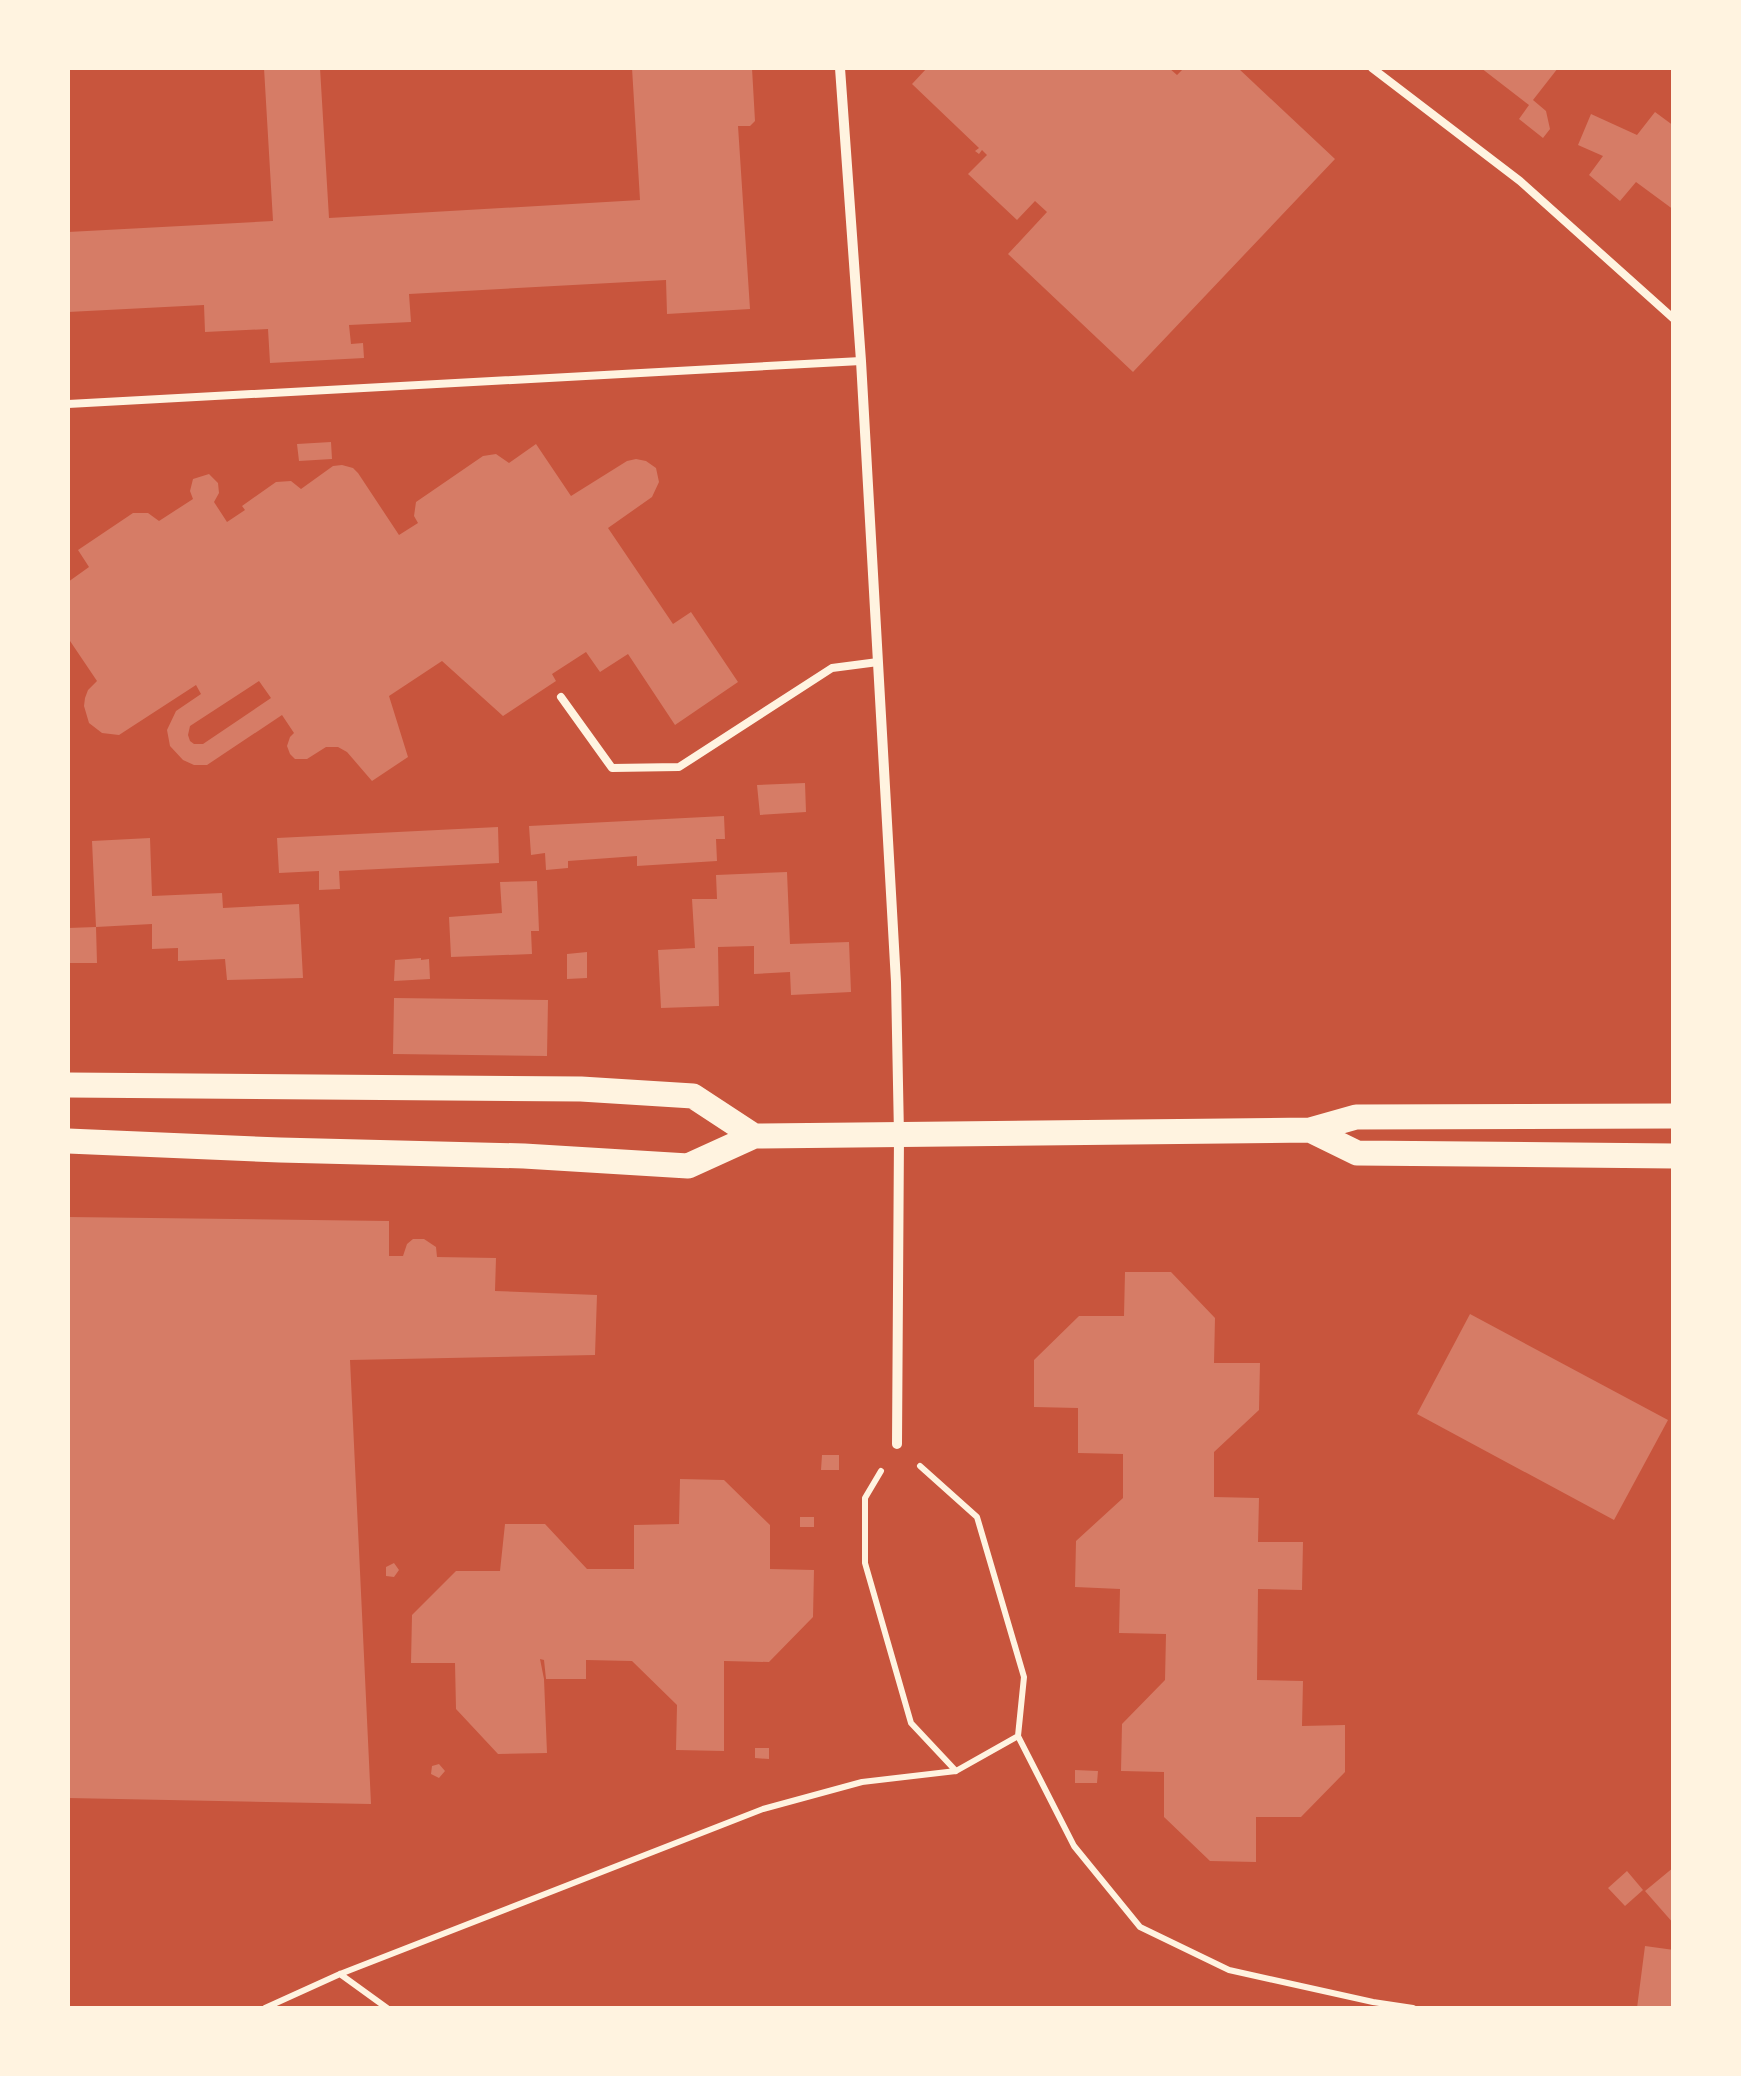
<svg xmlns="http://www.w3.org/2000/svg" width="1741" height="2076" font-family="Raleway,sans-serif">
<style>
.building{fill:#d67c66;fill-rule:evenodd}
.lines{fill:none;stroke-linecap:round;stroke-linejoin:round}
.path{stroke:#fff3e0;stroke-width:6}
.service{stroke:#fff3e0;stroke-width:8}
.minor{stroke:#fff3e0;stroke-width:10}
.primary{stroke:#fff3e0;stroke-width:25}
</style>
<rect width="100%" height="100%" fill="#c8553d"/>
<path class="building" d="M 264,68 L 320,68 L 329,218 L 640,200 L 632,68 L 752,68 L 755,121 L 750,126 L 738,126 L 750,309 L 667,314 L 666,280 L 409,294 L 411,322 L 349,325 L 351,344 L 363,343 L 364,358 L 270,363 L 268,329 L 205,332 L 204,305 L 68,312 L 68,232 L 273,221 Z
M 927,68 L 1169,68 L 1177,75 L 1184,68 L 1238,68 L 1335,159 L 1133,372 L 1008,254 L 1047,212 L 1035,201 L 1017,220 L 968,174 L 987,155 L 982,150 L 979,154 L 975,151 L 979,148 L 912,84 Z
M 1481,68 L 1558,68 L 1533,100 L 1546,111 L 1550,129 L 1543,138 L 1519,119 L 1529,105 Z
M 1655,112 L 1674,126 L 1674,210 L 1636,182 L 1620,201 L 1589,175 L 1603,156 L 1578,145 L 1591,114 L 1637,135 Z
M 331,442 L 332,459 L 299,461 L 297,444 Z
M 536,444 L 571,496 L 627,461 L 636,459 L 646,461 L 656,468 L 659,482 L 652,497 L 608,528 L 673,624 L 691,612 L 738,682 L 675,725 L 628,654 L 600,672 L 586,652 L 552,674 L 556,681 L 503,716 L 442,661 L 389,696 L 408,757 L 372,781 L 347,752 L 338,747 L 326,747 L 307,759 L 295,759 L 290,754 L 287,746 L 290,737 L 294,733 L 282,715 L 207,765 L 194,765 L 183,760 L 170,746 L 167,730 L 176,711 L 201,694 L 196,685 L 119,735 L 102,733 L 89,723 L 84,706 L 85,698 L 88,690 L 97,681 L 68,638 L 68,582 L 89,567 L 78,550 L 133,513 L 148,513 L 159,521 L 193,499 L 190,491 L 193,479 L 209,474 L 218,483 L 219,493 L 214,502 L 227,522 L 245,510 L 242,506 L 276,482 L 291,481 L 301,489 L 333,466 L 342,465 L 353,468 L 358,473 L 399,535 L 418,523 L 414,516 L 416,502 L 483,456 L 496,454 L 509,463 ZM 259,681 L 271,698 L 203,744 L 194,744 L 190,741 L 188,735 L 190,726 Z
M 805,783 L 806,812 L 760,815 L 757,785 Z
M 724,816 L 725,839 L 716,839 L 717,861 L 637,866 L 637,856 L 568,861 L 568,868 L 546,870 L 545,853 L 531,855 L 529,826 Z
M 498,827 L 499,863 L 339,871 L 340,889 L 319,890 L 319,871 L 279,873 L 277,838 Z
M 150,838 L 152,896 L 222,893 L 223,908 L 299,904 L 303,978 L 227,980 L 225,959 L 178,961 L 178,948 L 152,949 L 152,924 L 96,927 L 92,841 Z
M 787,872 L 790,944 L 849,942 L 851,992 L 791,995 L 790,972 L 754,974 L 754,946 L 718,947 L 719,1006 L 661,1008 L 658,950 L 695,948 L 692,899 L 717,899 L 716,875 Z
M 537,881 L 539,931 L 531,931 L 532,954 L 451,957 L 449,917 L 502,913 L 500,882 Z
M 96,927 L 97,963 L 68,963 L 68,928 Z
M 587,952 L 587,978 L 567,979 L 567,954 Z
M 421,958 L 421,960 L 429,959 L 430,979 L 394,981 L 395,960 Z
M 394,998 L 548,1000 L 547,1056 L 393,1054 Z
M 68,1217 L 389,1221 L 389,1256 L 403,1256 L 407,1244 L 413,1239 L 424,1239 L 436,1247 L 437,1257 L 496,1258 L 495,1291 L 597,1295 L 595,1355 L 350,1360 L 371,1804 L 68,1798 Z
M 1125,1272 L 1171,1272 L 1215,1318 L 1214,1363 L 1260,1363 L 1259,1410 L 1214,1452 L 1214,1497 L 1259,1498 L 1258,1542 L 1303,1542 L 1302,1590 L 1258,1589 L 1257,1680 L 1303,1681 L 1302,1726 L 1345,1725 L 1345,1772 L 1301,1817 L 1256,1817 L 1256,1862 L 1210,1861 L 1164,1817 L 1164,1772 L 1121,1771 L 1122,1724 L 1165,1680 L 1166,1634 L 1119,1633 L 1120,1589 L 1075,1587 L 1076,1541 L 1123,1498 L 1123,1454 L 1078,1453 L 1078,1408 L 1034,1407 L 1034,1360 L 1079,1316 L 1124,1316 Z
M 1470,1314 L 1668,1420 L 1614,1520 L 1417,1414 Z
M 822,1455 L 839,1455 L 839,1470 L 821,1470 Z
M 680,1479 L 724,1480 L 770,1525 L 770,1569 L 814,1570 L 813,1617 L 769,1662 L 724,1661 L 724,1751 L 676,1750 L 677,1705 L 632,1661 L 586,1660 L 586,1679 L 546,1679 L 544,1660 L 540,1659 L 544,1679 L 547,1753 L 498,1754 L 456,1709 L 455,1663 L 411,1663 L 412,1615 L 456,1571 L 500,1571 L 505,1524 L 545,1524 L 587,1569 L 634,1569 L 634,1525 L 679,1524 Z
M 800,1517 L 814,1517 L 814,1527 L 800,1527 Z
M 394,1563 L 399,1570 L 394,1577 L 386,1576 L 386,1567 Z
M 755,1748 L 769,1748 L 769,1759 L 755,1758 Z
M 439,1764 L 445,1771 L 439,1778 L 431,1774 L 432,1766 Z
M 1075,1770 L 1098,1771 L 1097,1783 L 1075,1783 Z
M 1674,1867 L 1674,1924 L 1645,1891 Z
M 1627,1871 L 1643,1890 L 1625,1906 L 1608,1888 Z
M 1645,1946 L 1674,1950 L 1674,2008 L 1637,2008 Z"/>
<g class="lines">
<path class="path" d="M 920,1466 L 977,1517 L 1024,1677 L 1018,1736 L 1074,1846 L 1140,1927 L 1229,1970 L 1373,2002 L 1413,2008
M 881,1471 L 865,1498 L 865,1563 L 911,1723 L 956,1771
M 340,1974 L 387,2008
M 265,2008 L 340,1974 L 763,1809 L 862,1782 L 956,1771 L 1018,1736"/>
<path class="service" d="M 1372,68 L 1520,181 L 1674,319
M 68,404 L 861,361
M 561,697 L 612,768 L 679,767 L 832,668 L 878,662"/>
<path class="minor" d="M 840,68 L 861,361 L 896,982 L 899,1135 L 897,1444"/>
<path class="primary" d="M 68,1085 L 581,1089 L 693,1096 L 754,1136
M 1310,1130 L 1357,1153 L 1674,1156
M 68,1141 L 280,1150 L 524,1156 L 688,1166 L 754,1136 L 1310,1130 L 1356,1117 L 1674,1116"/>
</g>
<rect width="1741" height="2076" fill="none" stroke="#fff3e0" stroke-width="140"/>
</svg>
